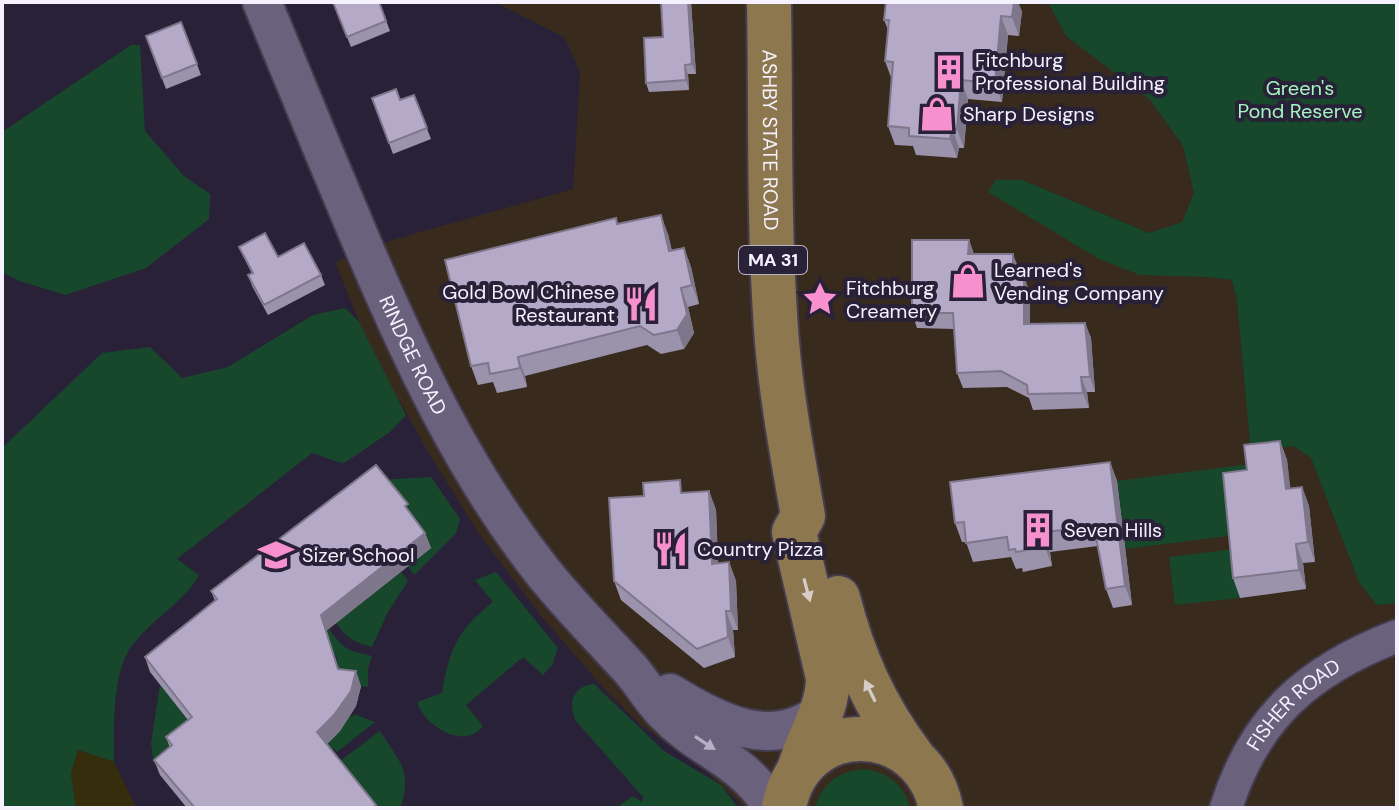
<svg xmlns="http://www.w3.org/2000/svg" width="1399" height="810" font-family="'DM Sans',sans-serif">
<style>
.commercial{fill:#382a1d}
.green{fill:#18482c}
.sand{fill:#352d0c}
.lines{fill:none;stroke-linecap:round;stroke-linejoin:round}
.minor-casing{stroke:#443c4f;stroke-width:36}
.tertiary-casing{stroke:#443c4f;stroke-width:42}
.primary-casing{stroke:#443c4f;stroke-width:48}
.minor{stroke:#6a617c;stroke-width:32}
.tertiary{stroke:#6a617c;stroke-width:38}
.primary{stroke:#8d774f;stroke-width:44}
.wall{fill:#9b92ac}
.shaded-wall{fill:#7e778c}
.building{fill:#b4aac8;stroke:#7e778c;stroke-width:2}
.oneway{fill:#d6ccca}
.oneway2{fill:#b6b0c4}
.labels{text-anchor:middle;stroke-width:8;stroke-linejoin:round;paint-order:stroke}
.shield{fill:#292138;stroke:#b8b3c3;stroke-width:2}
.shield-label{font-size:18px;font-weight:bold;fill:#f5f1fe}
.poi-label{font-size:20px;fill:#f5f1fe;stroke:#292138;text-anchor:start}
.park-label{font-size:20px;fill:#a5f5c1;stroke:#292138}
.street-label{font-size:20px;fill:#f5f1fe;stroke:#292138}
</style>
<rect width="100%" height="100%" fill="#292138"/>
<path class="commercial" d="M 495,2 L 1048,2 L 1066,36 L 1150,100 L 1183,146 L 1194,193 L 1182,222 L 1149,233 L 1022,180 L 1207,277 L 1232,280 L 1237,301 L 1250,444 L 1259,450 L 1293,446 L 1311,458 L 1359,582 L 1377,605 L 1397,603 L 1397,808 L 745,808 L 708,773 L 642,726 L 605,690 L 541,616 L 478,532 L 428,452 L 389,382 L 359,322 L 335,262 L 392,240 L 573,189 L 580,73 L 565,38 Z"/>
<path class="green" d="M 1048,2 L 1397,2 L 1397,603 L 1377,605 L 1359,582 L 1311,458 L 1293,446 L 1259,450 L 1250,444 L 1237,301 L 1232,280 L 1207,277 L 1140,275 L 1099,259 L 988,192 L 996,180 L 1022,180 L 1149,233 L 1182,222 L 1194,193 L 1183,146 L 1150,100 L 1066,36 Z
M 131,45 L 140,45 L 145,131 L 184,176 L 210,194 L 209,219 L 146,268 L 65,295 L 19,281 L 2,272 L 2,132 Z
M 345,308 L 359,322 L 406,415 L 390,432 L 346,462 L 341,463 L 312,453 L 177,559 L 199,575 C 188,596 165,611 148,628 C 141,635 132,644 128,652 C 112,680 114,730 114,762 L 78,750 L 71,773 L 76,808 L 2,808 L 2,448 L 102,353 L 150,347 L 182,378 L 228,367 L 313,315 Z
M 1251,464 L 1236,535 L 1118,550 L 1122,522 L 1117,481 Z
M 431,477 L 460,519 L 456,533 L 414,575 L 408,566 L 382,480 Z
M 1234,549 L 1240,598 L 1175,605 L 1169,557 Z
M 401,572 L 408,581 L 388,612 L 372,647 C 355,642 346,638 336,623 Z
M 496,572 L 558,648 L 552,665 L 543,675 L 523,657 L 466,705 L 483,726 C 465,751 424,726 417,702 L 442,693 C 449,650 458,629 493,602 L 475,580 Z
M 329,629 C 343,649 348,651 372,656 L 368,669 L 368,687 L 340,684 L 337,658 L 323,634 Z
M 594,684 L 664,751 L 721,785 L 738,808 L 616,808 L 633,796 L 642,802 L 643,797 L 576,721 C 567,703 573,686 594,684 Z
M 160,685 L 198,732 L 154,766 L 151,743 Z
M 354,714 L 375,722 L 337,752 L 333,748 L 327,753 L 322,747 L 348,715 L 353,717 Z
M 380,731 C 399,761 413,771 400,808 L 372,808 L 336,764 Z
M 866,769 C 889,773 905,786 910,808 L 815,808 C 822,783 840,770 866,769 Z"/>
<path class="sand" d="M 78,750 L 114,762 L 136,808 L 76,808 L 71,773 Z"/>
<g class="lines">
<g class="minor-casing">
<g id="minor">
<path id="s1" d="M 1226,808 C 1255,716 1309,670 1397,636"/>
</g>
</g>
<g class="tertiary-casing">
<g id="tertiary">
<path id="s2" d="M 262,2 C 295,82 328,163 362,243 C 411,358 464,472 542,571 C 570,606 601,637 631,670 C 643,684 652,700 665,713 C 701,751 743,758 773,808"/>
<path d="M 670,693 C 717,722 773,752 822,711"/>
</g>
</g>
<g class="primary-casing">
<g id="primary">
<path id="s3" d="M 769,2 C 771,115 768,229 777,342 C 782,401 793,458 803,516 L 794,532 L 828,678 C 828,710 807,740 799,770"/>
<path d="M 838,598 C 853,657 875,707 912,756"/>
<path d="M 784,808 C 800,715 922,717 941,808"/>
</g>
</g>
<use href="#minor" class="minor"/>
<use href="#tertiary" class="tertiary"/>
<use href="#primary" class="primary"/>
</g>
<path class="wall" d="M 333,2 L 379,2 L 390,31 L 351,47 Z
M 691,2 L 696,74 L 688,74 L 689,90 L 649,92 L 646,83 L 663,37 Z
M 1022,11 L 1019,36 L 1008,35 L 1002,102 L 968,99 L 964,148 L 959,148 L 957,158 L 916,155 L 913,146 L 895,145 L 888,126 L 892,80 L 885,61 L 888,30 L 884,20 Z
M 181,22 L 201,75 L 166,89 L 146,36 Z
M 414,95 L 431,139 L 393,154 L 372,98 L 400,100 Z
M 616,218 L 618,224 L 668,234 L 672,251 L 684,248 L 691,267 L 699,304 L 688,307 L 694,333 L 684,349 L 661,354 L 647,345 L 525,376 L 527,387 L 497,393 L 493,382 L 478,385 L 471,366 Z
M 969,240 L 974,254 L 1019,269 L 1019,277 L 1024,277 L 1030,293 L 1030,324 L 1085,323 L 1091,338 L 1095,392 L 1087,392 L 1089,408 L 1033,410 L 1029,398 L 1007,387 L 963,388 L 957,373 L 954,329 L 917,328 L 912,313 Z
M 239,247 L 278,257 L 321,275 L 325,285 L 268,315 L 252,286 L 248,275 L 252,274 Z
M 1280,441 L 1287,460 L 1290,489 L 1302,487 L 1309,506 L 1315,562 L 1303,563 L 1306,589 L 1240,598 L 1233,578 L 1247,470 Z
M 1110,462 L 1117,481 L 1132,605 L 1113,608 L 1106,589 L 1098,546 L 1050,552 L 1052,566 L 1023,572 L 1022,568 L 1016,569 L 1011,557 L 973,562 L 966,542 L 962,542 L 955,523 Z
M 709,491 L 716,510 L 718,563 L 729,562 L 736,581 L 738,630 L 733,630 L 735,657 L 704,668 L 621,600 L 614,581 L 644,496 Z
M 412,515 L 425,533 L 431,548 L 326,631 L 338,669 L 361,686 L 356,706 L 340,731 L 327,744 L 377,808 L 187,808 L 160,775 L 154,760 L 170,748 L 166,737 L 188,720 L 150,672 L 145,657 L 215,601 L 211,591 Z"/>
<path class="shaded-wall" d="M 688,2 L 691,2 L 696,74 L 692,64 Z
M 1014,2 L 1018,2 L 1022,11 L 1019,36 L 1012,17 Z
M 1001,16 L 1008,35 L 1002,102 L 995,83 Z
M 685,65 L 688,74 L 689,90 L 686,80 Z
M 961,80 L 968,99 L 964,148 L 957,129 Z
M 952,128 L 959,148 L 957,158 L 950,139 Z
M 661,215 L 668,234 L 676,270 L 669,251 Z
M 969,240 L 974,255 L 968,254 Z
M 684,248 L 691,267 L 699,304 L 692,285 Z
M 1013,254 L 1019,269 L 1019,293 L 1013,277 Z
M 1024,277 L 1030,293 L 1030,340 L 1024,324 Z
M 681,288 L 688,307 L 694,333 L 684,349 L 677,330 Z
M 1085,323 L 1091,338 L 1095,392 L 1090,377 Z
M 518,357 L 525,376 L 527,387 L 520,368 Z
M 1081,377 L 1087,392 L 1089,408 L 1083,393 Z
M 1280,441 L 1287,460 L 1293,509 L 1286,489 Z
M 1110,462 L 1117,481 L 1132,605 L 1125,586 Z
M 1302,487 L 1309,506 L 1315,562 L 1308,542 Z
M 709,491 L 716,510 L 719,583 L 712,564 Z
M 1044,532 L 1050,552 L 1052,566 L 1045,547 Z
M 425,533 L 431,548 L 326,631 L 343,684 L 321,615 Z
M 1296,544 L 1303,563 L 1306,589 L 1299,570 Z
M 729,562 L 736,581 L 738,630 L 731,611 Z
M 726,611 L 733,630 L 735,657 L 728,637 Z
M 356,671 L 361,686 L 356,706 L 340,731 L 323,748 L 317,732 Z"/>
<path class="building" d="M 333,2 L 379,2 L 386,21 L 347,37 Z
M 661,2 L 688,2 L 692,64 L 685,65 L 686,80 L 646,83 L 644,38 L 663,37 Z
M 886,2 L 1014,2 L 1012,17 L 1001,16 L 995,83 L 961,80 L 957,129 L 952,128 L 950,139 L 909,136 L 909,128 L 888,126 L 893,62 L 885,61 L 889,20 L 884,20 Z
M 181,22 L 197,64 L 162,78 L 146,36 Z
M 396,89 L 400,100 L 414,95 L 427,128 L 389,143 L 372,98 Z
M 661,215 L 669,251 L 684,248 L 692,285 L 681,288 L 687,314 L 677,330 L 654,335 L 640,326 L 518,357 L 520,368 L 490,374 L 488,363 L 471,366 L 445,260 L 616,218 L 617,224 Z
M 265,233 L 278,257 L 304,243 L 321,275 L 264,305 L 248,275 L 253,273 L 239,247 Z
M 912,240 L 969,240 L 968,254 L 1013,254 L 1013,277 L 1024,277 L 1024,324 L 1085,323 L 1090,377 L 1081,377 L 1083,393 L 1028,394 L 1027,385 L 1001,371 L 957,373 L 953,313 L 912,313 Z
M 1280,441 L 1286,489 L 1302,487 L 1308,542 L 1296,544 L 1299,570 L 1233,578 L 1223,473 L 1247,470 L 1244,445 Z
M 1110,462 L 1125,586 L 1106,589 L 1094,527 L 1044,532 L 1045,547 L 1016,552 L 1015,549 L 1009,550 L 1007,537 L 966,543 L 964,522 L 955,523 L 950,482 Z
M 376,465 L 408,504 L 405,506 L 425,533 L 321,615 L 338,669 L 356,671 L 351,691 L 334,715 L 317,732 L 376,805 L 372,808 L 195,808 L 154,760 L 172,745 L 166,737 L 192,717 L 145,657 L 217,599 L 211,591 Z
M 680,480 L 681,493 L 709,491 L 712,564 L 729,562 L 731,611 L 726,611 L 728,637 L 697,649 L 614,581 L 609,498 L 644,496 L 643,483 Z"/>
<defs><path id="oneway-solid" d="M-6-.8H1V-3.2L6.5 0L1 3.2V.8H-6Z" transform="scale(2)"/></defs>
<g class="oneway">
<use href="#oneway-solid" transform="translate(807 590) rotate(75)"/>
<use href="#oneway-solid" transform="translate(870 691) rotate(-116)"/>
</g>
<use class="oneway2" href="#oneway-solid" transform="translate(705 743) rotate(33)"/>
<defs>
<g id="building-bare" transform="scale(2.76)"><path d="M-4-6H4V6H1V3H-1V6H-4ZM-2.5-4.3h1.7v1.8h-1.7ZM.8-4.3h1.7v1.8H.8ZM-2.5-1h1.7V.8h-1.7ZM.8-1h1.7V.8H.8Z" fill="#f790ce" stroke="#292138" stroke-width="2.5" paint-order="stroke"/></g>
<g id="shop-bare" transform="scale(2.76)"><path d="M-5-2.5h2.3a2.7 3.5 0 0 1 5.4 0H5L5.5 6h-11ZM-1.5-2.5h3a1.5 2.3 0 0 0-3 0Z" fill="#f790ce" stroke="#292138" stroke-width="2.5" paint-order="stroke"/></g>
<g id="sight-bare" transform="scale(2.76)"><path d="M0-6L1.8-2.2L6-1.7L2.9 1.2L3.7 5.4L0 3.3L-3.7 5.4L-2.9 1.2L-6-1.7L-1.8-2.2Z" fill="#f790ce" stroke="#292138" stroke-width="2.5" paint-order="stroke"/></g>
<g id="restaurant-bare" transform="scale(2.76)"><path d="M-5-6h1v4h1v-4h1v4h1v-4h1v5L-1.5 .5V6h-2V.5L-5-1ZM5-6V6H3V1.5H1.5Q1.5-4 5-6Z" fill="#f790ce" stroke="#292138" stroke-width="2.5" paint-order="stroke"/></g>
<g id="school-bare" transform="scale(2.76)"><path d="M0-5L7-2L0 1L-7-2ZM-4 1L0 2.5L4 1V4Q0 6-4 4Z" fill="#f790ce" stroke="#292138" stroke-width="2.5" paint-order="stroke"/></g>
</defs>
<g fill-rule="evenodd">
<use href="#building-bare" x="949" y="72"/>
<use href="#shop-bare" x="937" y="114"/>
<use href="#shop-bare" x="968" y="281"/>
<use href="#sight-bare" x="820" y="299"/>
<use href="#restaurant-bare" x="641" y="304"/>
<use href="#building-bare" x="1038" y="530"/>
<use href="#restaurant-bare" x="671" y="549"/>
<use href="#school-bare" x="276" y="555"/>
</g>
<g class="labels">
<rect class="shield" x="739" y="246" width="68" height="28" rx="6"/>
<g class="shield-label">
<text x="773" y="266">MA 31</text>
</g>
<g class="poi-label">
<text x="975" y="67">Fitchburg<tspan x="975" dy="23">Professional Building</tspan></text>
<text x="963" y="121">Sharp Designs</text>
<text x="994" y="277">Learned's<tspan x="994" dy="23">Vending Company</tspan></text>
<text x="846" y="295">Fitchburg<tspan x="846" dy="23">Creamery</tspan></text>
<text x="615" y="299" text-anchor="end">Gold Bowl Chinese<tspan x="615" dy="23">Restaurant</tspan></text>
<text x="1064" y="537">Seven Hills</text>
<text x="697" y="556">Country Pizza</text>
<text x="302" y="562">Sizer School</text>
</g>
<g class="park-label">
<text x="1300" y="95">Green's<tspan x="1300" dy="23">Pond Reserve</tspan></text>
</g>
<g class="street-label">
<text dy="7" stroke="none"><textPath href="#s3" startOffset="138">ASHBY STATE ROAD</textPath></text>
<text dy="7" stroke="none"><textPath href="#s2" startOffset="384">RINDGE ROAD</textPath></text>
<text dy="7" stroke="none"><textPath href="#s1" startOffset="126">FISHER ROAD</textPath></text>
</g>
</g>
<rect width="1399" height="810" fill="none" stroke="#f5f1fe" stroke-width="8"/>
</svg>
